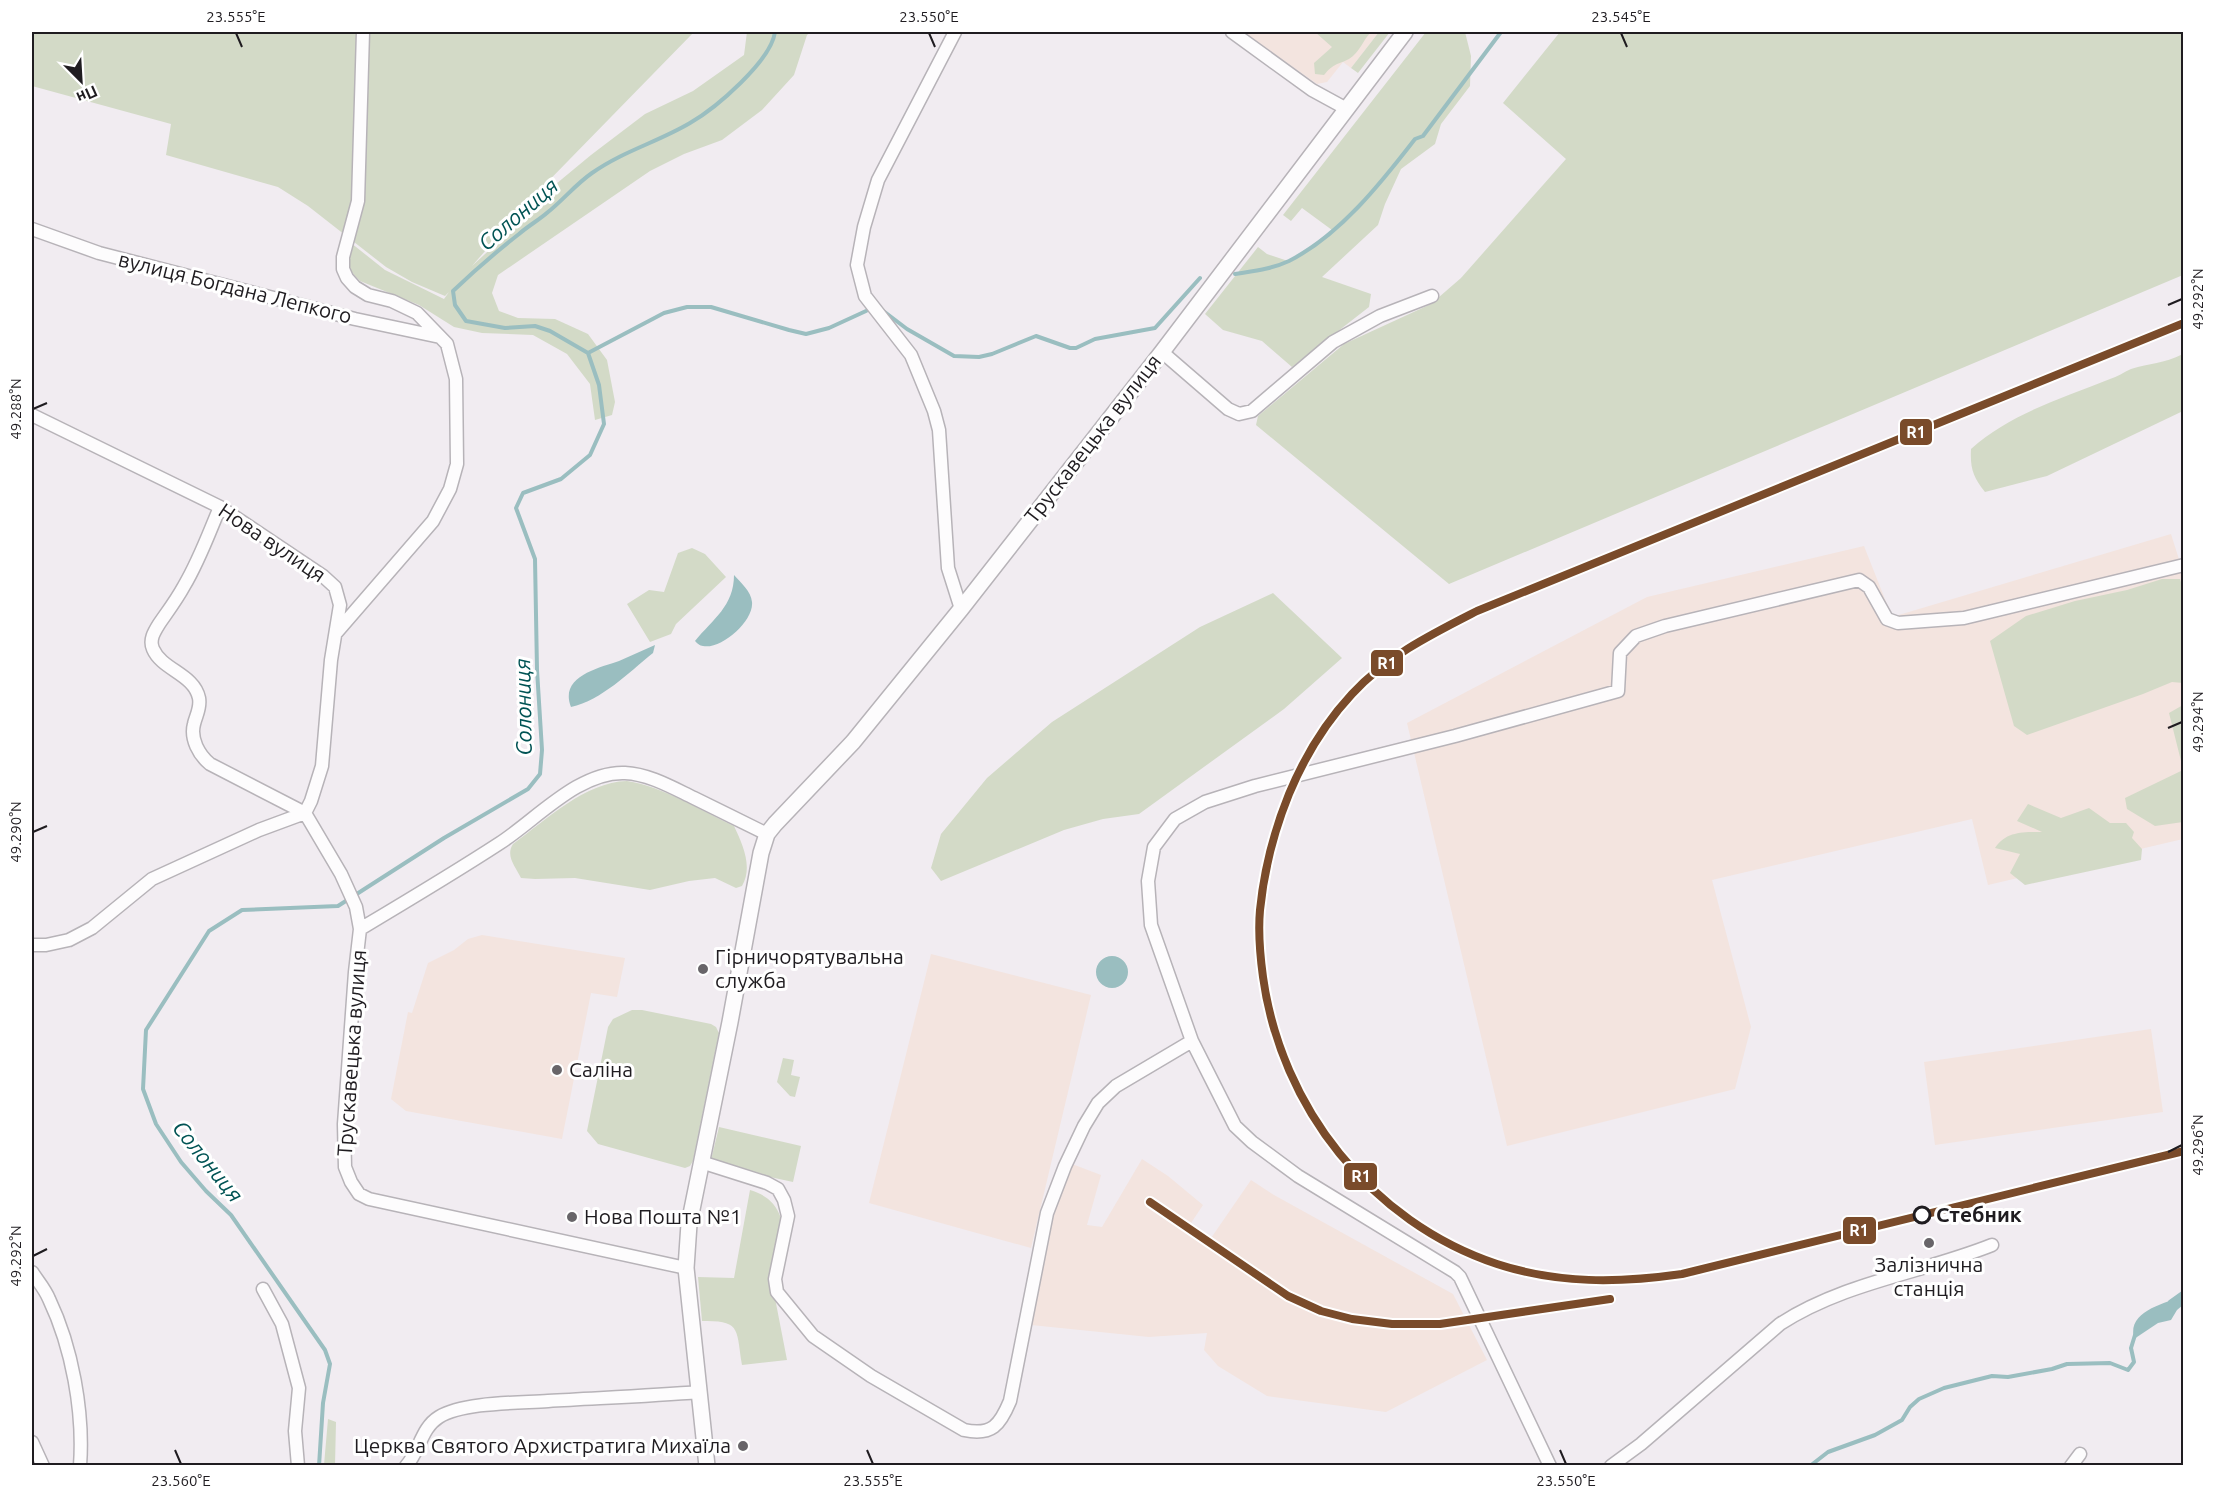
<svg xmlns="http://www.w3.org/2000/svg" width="2215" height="1497" font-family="Ubuntu,sans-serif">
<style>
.industrial{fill:#f3e4df}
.green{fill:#d3dac7}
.water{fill:#9abec0}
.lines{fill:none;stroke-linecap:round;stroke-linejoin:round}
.stream{stroke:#9abec0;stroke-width:4}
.minor-casing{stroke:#b7b3b8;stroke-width:15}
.tertiary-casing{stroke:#b7b3b8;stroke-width:18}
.minor{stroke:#fdfcfd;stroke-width:12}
.tertiary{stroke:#fdfcfd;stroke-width:15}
.rail-1-casing{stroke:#fff;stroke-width:12}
.rail-1{stroke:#7a4b2a;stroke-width:8}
.ticks{fill:none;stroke:#1f1c20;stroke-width:2}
.poi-dot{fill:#686569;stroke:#fff;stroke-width:2}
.stop-dot{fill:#fff;stroke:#1f1c20;stroke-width:3}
.labels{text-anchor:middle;stroke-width:6;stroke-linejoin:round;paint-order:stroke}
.street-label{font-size:21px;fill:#1f1c20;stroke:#fff}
.poi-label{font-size:21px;fill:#1f1c20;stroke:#fff;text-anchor:start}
.stop-label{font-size:21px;font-weight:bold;fill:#1f1c20;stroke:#fff;text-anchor:start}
.water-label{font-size:22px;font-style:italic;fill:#005354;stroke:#fff}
.line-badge{stroke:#fff;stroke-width:2}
.badge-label{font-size:16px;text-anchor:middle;font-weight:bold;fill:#fff}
.neatline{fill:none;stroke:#1f1c20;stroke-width:2}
.ticks-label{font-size:15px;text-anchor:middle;fill:#1f1c20}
</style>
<rect width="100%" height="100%" fill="#f1ecf1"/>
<path class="industrial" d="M 1243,32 L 1379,32 L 1351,68 L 1343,62 L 1327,82 L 1317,84 Z
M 2171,534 L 2183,572 L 2183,839 L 1988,885 L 1972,819 L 1712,880 L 1751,1027 L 1735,1089 L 1507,1146 L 1407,723 L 1647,597 L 1864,546 L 1892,617 Z
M 482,935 L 625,958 L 617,997 L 591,993 L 562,1139 L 406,1111 L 391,1099 L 408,1012 L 412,1013 L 428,963 L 454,950 L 468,939 Z
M 931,954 L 1091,995 L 1031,1248 L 869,1203 Z
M 2151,1029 L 2163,1112 L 1935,1145 L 1924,1062 Z
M 1142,1159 L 1168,1176 L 1203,1205 L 1191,1223 L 1211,1238 L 1251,1180 L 1274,1195 L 1453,1294 L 1487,1360 L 1386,1412 L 1267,1396 L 1218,1366 L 1204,1350 L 1207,1333 L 1149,1337 L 1031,1325 L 1053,1216 L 1072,1164 L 1101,1175 L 1087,1225 L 1102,1227 Z"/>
<path class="green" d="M 32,32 L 694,32 L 526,204 L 472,266 L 497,243 L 533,203 L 591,155 L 645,114 L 693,91 L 744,55 L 747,32 L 811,32 L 807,35 L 794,75 L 762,110 L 722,140 L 684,154 L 650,171 L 498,275 L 492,293 L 499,311 L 518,318 L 555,319 L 588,334 L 607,360 L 615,402 L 612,415 L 595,420 L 590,384 L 567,354 L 533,335 L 482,333 L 454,327 L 419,305 L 360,281 C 345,267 348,262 351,243 L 385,270 L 444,299 L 449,292 L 445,296 L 412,282 L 386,267 L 308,206 L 278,187 L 166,155 L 171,124 L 32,86 Z
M 1315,32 L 1371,32 C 1363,40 1360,52 1349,59 C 1337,65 1334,63 1324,75 L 1315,74 L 1314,63 L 1332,47 Z
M 1379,32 L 1390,32 L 1358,73 L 1351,68 Z
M 1426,32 L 1465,32 L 1471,56 L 1470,86 L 1441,124 L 1435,144 L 1401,169 L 1385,204 L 1378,225 L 1322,277 L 1371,294 L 1369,307 L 1292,367 L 1262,341 L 1223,330 L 1205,314 L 1258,247 L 1267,254 L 1288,261 L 1315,245 L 1332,230 L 1302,208 L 1291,221 L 1283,215 Z
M 1560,32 L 2183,32 L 2183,275 L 1449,584 L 1256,425 L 1258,416 L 1344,344 L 1431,304 L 1461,278 L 1566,159 L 1503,103 Z
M 2183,354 L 2183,411 L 2047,476 L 1985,492 C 1973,477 1970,468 1971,449 C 2011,413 2061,399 2110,379 C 2117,377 2124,372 2131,369 C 2150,363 2163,364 2183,354 Z
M 692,548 L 705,554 L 726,577 L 676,624 L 671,634 L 650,642 L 627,604 L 649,590 L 664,592 L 678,553 Z
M 2162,579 L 2180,579 L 2183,588 L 2183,683 L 2172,682 L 2143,694 L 2027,735 L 2014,726 L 1990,641 L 2026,616 L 2075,601 L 2127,590 Z
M 1273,593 L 1342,658 L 1284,709 L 1139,814 L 1103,819 L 1064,830 L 941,881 L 931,868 L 941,834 L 987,778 L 1052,722 L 1200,627 Z
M 2183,705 L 2183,769 L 2169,713 Z
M 2183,770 L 2183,822 L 2155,826 L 2127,809 L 2125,798 Z
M 627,781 C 662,786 702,811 734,826 C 743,845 753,867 742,886 L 736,888 L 715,878 L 689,881 L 650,890 L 575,878 L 535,879 L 521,878 C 516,867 505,856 513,844 C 546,820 585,782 627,781 Z
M 2028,804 L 2061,818 L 2089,808 L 2110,823 L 2126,823 L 2134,832 L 2132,838 L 2142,849 L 2141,860 L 2025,885 L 2010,873 L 2020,854 L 1995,848 C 2006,831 2024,832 2042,832 L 2017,821 Z
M 632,1010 L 642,1010 L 711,1024 L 716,1027 L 719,1033 L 693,1161 L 690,1166 L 685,1168 L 598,1144 L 587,1131 L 608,1027 L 613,1019 Z
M 783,1058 L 794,1060 L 791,1075 L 800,1077 L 795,1097 L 790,1096 L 777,1082 Z
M 719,1127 L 801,1146 L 793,1182 L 710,1164 Z
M 750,1190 C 766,1195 775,1202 781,1218 L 774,1293 L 787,1360 L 742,1365 C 736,1330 742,1320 702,1321 L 698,1277 L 734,1278 Z
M 328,1419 L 336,1422 L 335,1465 L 324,1465 Z"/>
<path class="water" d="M 734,575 C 741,583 751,591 752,602 C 754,621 721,650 703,646 C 700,646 697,643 695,641 C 713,619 734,606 734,575 Z
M 655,645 L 653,653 C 628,673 602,700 571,707 C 559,677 598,668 619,661 C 631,656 643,650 655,645 Z
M1096 972a16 16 0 1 1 32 0a16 16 0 1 1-32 0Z
M 2183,1295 L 2183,1305 L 2177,1310 L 2171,1320 L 2158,1323 L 2134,1339 C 2127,1310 2164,1305 2183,1295 Z"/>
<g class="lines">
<path class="stream" d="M 1235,274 C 1253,271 1272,269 1289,261 C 1340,235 1381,183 1415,139 L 1423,136 L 1501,32
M 882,310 L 907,329 L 954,356 L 979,357 L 992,354 L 1036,336 L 1070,348 L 1076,348 L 1095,339 L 1155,328 L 1200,278
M 588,353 L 664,313 L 687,307 L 711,307 L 789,330 L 806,334 L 829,328 L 866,311
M 2170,1302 L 2184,1292
M 319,1466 L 323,1403 L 330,1364 L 325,1350 L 231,1215 L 206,1191 L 181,1162 L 156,1124 L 143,1089 L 146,1030 L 209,931 L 242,910 L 338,906 L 444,838 L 528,789 L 540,774 L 542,750 L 537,670 L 535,559 L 516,508 L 523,493 L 561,479 L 590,455 L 604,424 L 599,385 L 588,353 L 550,331 L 535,326 L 505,328 L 466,321 L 455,305 L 453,291 C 474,271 496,252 519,234 C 528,226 539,220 548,212 C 563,200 576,184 592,173 C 623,151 658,142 690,123 C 716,108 771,61 775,32
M 1810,1466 L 1828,1452 L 1875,1435 L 1902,1420 L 1910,1407 L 1919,1399 L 1944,1388 L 1992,1376 L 2008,1377 L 2052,1369 L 2067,1364 L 2110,1363 L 2128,1370 L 2134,1362 L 2131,1348 L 2135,1335"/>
<g class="minor-casing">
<path id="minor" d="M 955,32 L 878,180 L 864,227 L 857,265 L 865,296 L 911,355 L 934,411 L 939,430 L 948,568 L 961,609
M 1232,32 L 1312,90 L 1345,108
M 32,229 L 99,253 L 355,319 L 440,337
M 1162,352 L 1228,409 L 1239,414 L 1252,411 L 1333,342 L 1380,316 L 1432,296
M 32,415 L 220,507 L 323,576 L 335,587 L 340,605 L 331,660 L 322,766 L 311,801 L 305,813
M 220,507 C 209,533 199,561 184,586 C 177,599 168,611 159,624 C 154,632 149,640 153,649 C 162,670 194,674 199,698 C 201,708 196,715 194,724 C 190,739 199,755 210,764 L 305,813
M 336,633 L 433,521 L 450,489 L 457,464 L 456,379 L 447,344 L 417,313 L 392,301 L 368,295 L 355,287 L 347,278 L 343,269 L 343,257 L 358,201 L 363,32
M 305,813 L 341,874 L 356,907 L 360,929 L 355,972 L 344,1124 L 345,1167 L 351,1182 L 359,1194 L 369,1199 L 686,1268
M 360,929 C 407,901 454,873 500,843 C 537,819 579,771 625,773 C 649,774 673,788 694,798 C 718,810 743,822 767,834
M 32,945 L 46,945 L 69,940 L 92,928 L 152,879 L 259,830 L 305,813
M 701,1162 L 767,1183 L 778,1189 L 784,1200 L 788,1216 L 775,1279 L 777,1292 L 813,1336 L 871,1376 L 964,1430 C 992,1436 1000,1425 1010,1401 L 1047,1213 L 1065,1166 L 1084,1126 L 1098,1103 L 1116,1086 L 1192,1041
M 32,1272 C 37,1280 45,1289 49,1299 C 72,1347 84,1412 80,1466
M 263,1289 L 282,1324 L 299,1388 L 295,1431 L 298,1466
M 32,1442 L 43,1466
M 406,1466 C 420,1451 421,1428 439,1417 C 463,1402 519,1403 548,1401 C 598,1398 649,1396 700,1392
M 1550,1466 L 1460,1277 L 1455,1272 L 1298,1176 L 1252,1142 L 1235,1126 L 1192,1041 L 1151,925 L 1148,881 L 1154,847 L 1175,819 L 1205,802 L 1255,786 L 1455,736 L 1618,691 L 1620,653 L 1636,636 L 1665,626 L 1859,580 L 1869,587 L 1887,619 L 1898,623 L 1964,618 L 2184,565
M 1611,1466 L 1641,1444 L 1780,1324 C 1845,1282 1922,1273 1992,1245
M 2071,1466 L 2080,1454"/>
</g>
<g class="tertiary-casing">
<path id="tertiary" d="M 707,1466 L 686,1268 L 689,1224 L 730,1022 L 761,853 L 767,834 L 775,824 L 853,742 L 961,609 L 1162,352 L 1405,32"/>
</g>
<use href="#minor" class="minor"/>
<use href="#tertiary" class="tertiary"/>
<g class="rail-1-casing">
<path id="rail-1" d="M 2184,323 L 1477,611 C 1432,634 1387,656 1352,694 C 1325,723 1304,758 1289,794 C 1274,831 1264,870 1260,910 C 1258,932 1260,955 1263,977 C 1281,1107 1371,1222 1497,1264 C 1558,1284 1619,1283 1682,1274 L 2184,1151
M 1150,1202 L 1288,1296 L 1321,1311 L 1352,1319 L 1392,1324 L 1440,1324 L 1610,1299"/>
</g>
<use href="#rail-1" class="rail-1"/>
</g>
<path class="ticks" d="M 236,33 L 242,47M 929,33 L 935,47M 1621,33 L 1627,47M 2168,305 L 2182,299M 33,409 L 47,403M 2168,728 L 2182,722M 33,832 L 47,826M 2168,1152 L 2182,1145M 33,1256 L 47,1249M 175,1450 L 181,1464M 867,1450 L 873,1464M 1560,1450 L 1566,1464"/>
<g class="poi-dot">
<circle cx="703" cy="969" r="6"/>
<circle cx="557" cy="1070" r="6"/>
<circle cx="572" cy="1217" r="6"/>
<circle cx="1929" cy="1243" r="6"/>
<circle cx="743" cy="1446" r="6"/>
</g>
<circle class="stop-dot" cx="1922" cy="1215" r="8"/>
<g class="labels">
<g class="street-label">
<text transform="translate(235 288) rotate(14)" y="7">вулиця Богдана Лепкого</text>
<text transform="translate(1093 439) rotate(-52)" y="7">Трускавецька вулиця</text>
<text transform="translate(272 543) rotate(34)" y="7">Нова вулиця</text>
<text transform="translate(352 1053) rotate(-86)" y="7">Трускавецька вулиця</text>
</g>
<g class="poi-label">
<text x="715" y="964">Гірничорятувальна<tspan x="715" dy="24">служба</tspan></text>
<text x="569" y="1077">Саліна</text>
<text x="584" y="1224">Нова Пошта №1</text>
<text x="1929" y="1272" text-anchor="middle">Залізнична<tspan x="1929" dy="24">станція</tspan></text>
<text x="731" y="1453" text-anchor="end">Церква Святого Архистратига Михаїла</text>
</g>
<g class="stop-label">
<text x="1936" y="1222">Стебник</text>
</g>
<g class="water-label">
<text transform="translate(518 214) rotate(-41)" y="8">Солониця</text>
<text transform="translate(523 707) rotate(-91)" y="8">Солониця</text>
<text transform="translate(208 1161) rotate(51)" y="8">Солониця</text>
</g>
</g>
<g class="line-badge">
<rect x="1899" y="418" width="34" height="28" rx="6" fill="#7a4b2a"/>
<rect x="1370" y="649" width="34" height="28" rx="6" fill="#7a4b2a"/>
<rect x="1343" y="1162" width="35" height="29" rx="6" fill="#7a4b2a"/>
<rect x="1842" y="1216" width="35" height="29" rx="6" fill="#7a4b2a"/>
</g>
<g class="badge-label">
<text x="1916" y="438">R1</text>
<text x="1387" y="669">R1</text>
<text x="1361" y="1182">R1</text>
<text x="1859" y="1236">R1</text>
</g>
<rect width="2215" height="1497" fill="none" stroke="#ffffff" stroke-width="66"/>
<g transform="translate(81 81) rotate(156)" stroke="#ffffff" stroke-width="4.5" paint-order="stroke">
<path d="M0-4.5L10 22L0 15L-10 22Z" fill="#1f1c20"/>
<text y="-9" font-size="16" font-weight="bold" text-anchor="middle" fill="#1f1c20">Пн</text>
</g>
<rect x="33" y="33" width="2149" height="1431" class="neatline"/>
<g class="ticks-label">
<text x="236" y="22">23.555°E</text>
<text x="929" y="22">23.550°E</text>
<text x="1621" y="22">23.545°E</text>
<text transform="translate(2198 299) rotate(-90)" y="5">49.292°N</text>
<text transform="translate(16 409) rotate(-90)" y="5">49.288°N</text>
<text transform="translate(2198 722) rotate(-90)" y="5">49.294°N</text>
<text transform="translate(16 832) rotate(-90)" y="5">49.290°N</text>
<text transform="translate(2198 1145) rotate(-90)" y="5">49.296°N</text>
<text transform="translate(16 1256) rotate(-90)" y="5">49.292°N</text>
<text x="181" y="1486">23.560°E</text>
<text x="873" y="1486">23.555°E</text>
<text x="1566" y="1486">23.550°E</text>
</g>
</svg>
